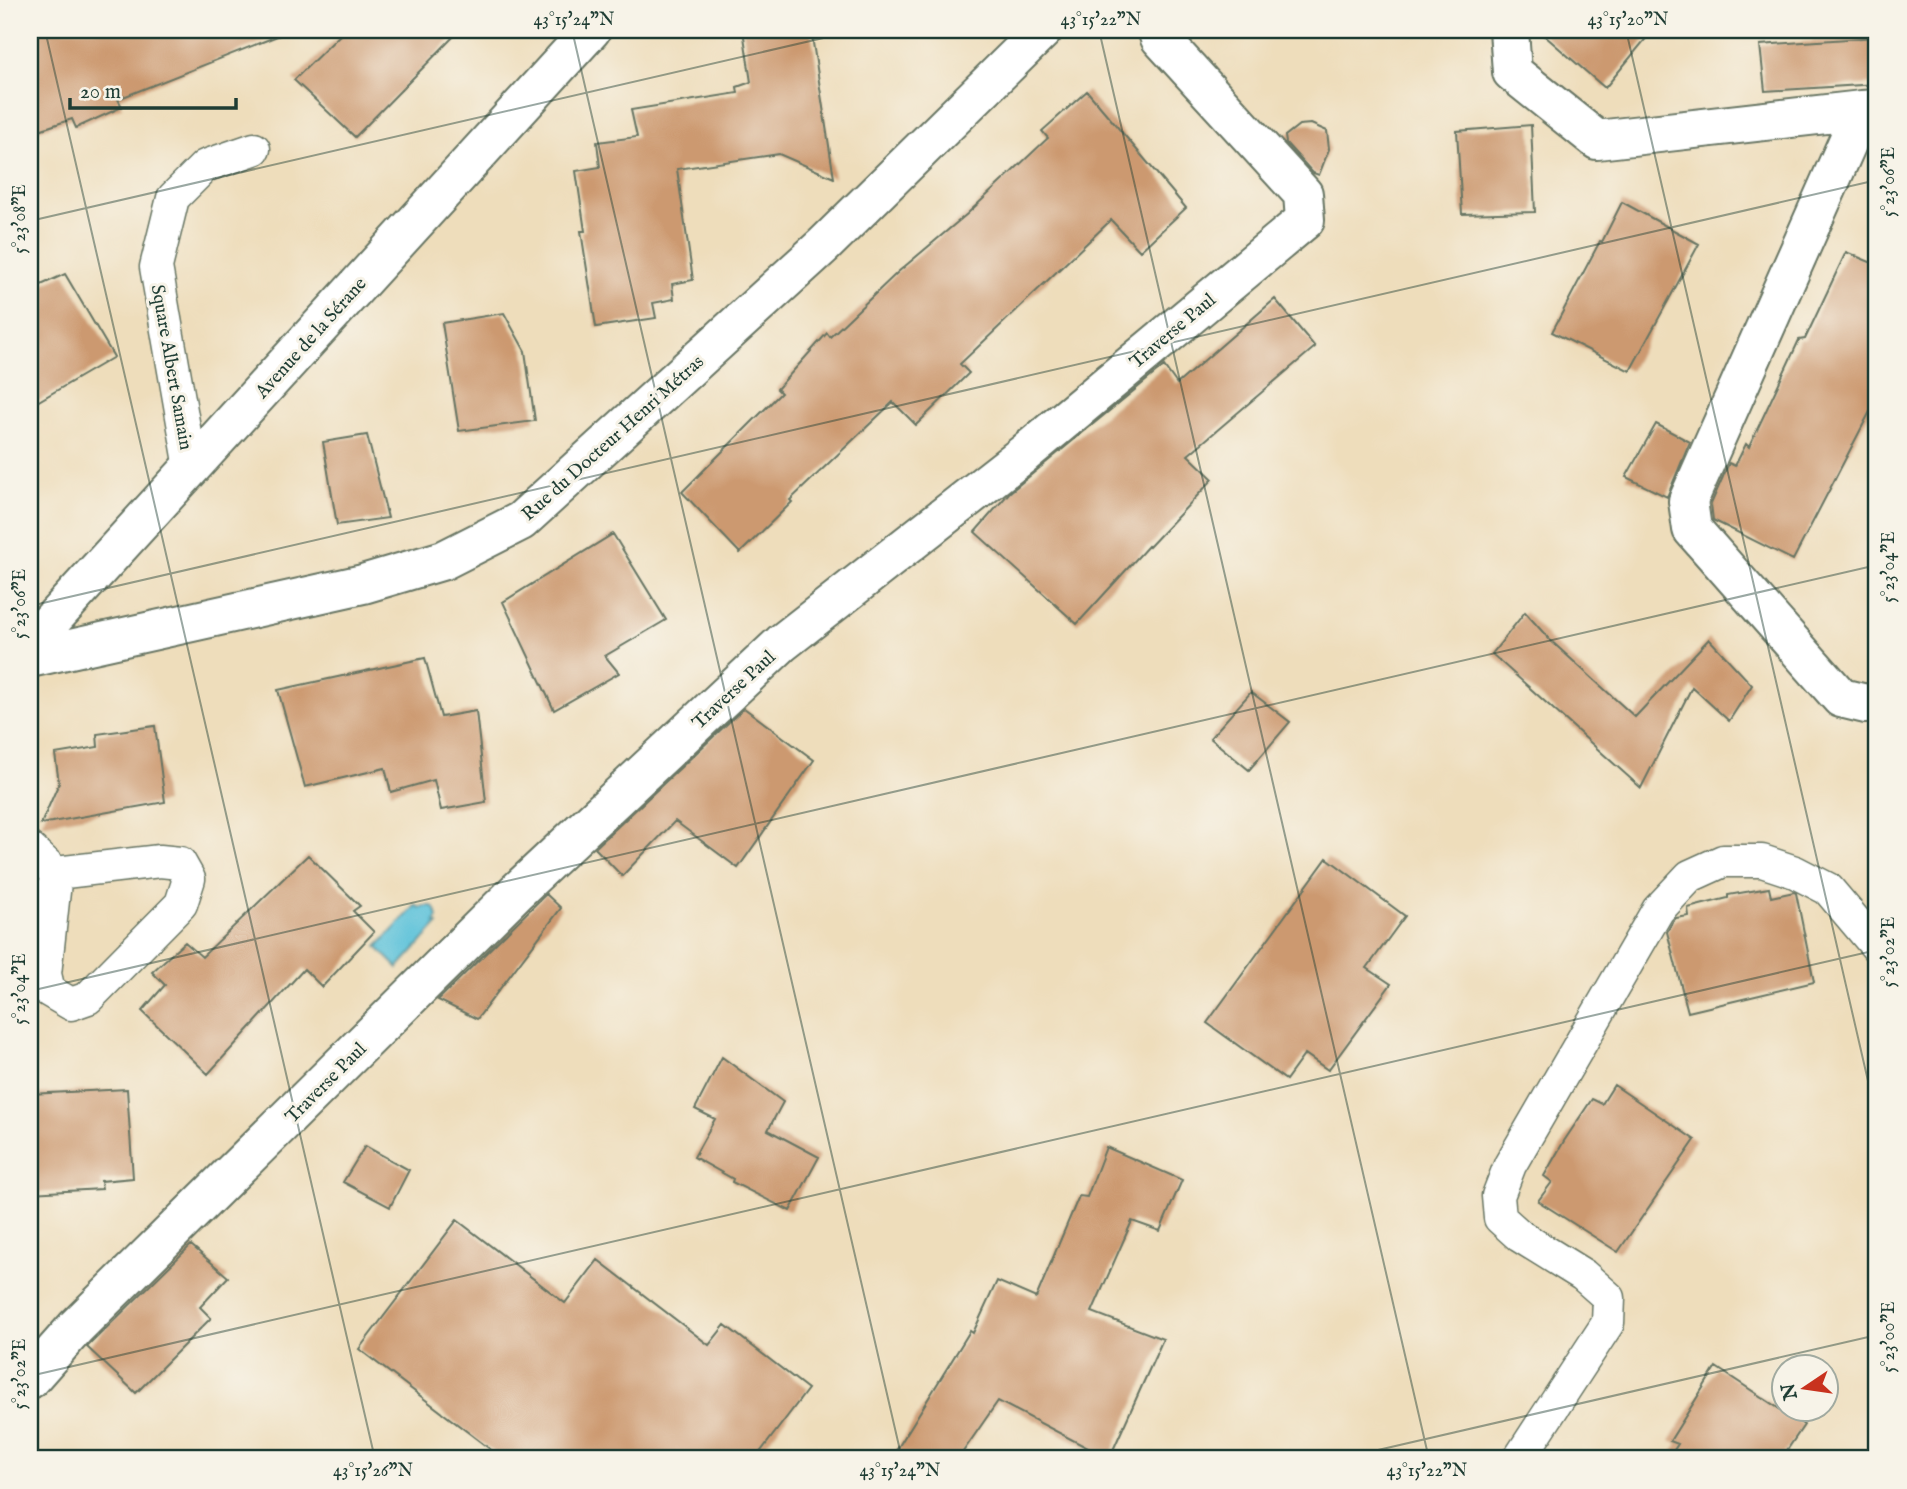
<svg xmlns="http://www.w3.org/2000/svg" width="1907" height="1489" font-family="'IM FELL English',serif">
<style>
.water{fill:#5dc2da;stroke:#3e8087;stroke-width:2}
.building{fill:#cc9970}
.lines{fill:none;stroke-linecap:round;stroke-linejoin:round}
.lane-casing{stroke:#677563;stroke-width:35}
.street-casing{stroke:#677563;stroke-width:42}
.lane{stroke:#fff;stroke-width:32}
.street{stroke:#fff;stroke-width:38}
.ticks{fill:none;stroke:#1f3d34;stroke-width:2;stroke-opacity:0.45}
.labels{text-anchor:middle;stroke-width:6;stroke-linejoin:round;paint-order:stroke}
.street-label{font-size:19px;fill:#1f3d34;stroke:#f7f3e8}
.neatline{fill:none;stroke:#1f3d34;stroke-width:2.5}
.ticks-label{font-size:18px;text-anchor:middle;fill:#1f3d34}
</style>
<rect width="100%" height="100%" fill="#f7f3e8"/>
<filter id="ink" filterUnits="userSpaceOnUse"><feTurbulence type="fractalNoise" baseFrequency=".0143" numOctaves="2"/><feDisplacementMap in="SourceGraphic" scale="14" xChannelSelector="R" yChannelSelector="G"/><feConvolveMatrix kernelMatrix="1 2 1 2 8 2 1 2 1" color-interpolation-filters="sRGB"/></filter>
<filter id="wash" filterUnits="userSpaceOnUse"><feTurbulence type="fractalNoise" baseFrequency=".00686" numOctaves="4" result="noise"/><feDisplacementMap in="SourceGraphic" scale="28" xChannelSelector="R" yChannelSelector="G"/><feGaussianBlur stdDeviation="1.57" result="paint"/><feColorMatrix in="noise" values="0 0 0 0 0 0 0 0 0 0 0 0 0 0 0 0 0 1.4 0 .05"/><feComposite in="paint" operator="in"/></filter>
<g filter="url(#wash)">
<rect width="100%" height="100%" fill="#edb"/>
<path class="water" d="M 416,905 L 420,908 L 424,906 L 432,906 L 436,910 L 438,917 L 435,922 L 438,924 L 398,968 L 377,947 Z"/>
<g id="blocks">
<path class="building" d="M 30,30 L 285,30 L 285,33 L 118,99 L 122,107 L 76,128 L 72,119 L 30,133 Z
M 345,30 L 460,30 L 355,137 L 294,80 Z
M 743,30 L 811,30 L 834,178 L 779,154 L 677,169 L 693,280 L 672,284 L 674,299 L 653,303 L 656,318 L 596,327 L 581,231 L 585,231 L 576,171 L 600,167 L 597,142 L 637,137 L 631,110 L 738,93 L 737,87 L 751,82 Z
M 1538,30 L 1653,30 L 1605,88 Z
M 1877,37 L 1877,84 L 1765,91 L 1760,45 Z
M 1087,91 L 1186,208 L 1140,251 L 1111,220 L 960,364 L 969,373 L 916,425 L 893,402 L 790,500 L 792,502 L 740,553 L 682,492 L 781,393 L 777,389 L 827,333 L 830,337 L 898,272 L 967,214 L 1048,138 L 1042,131 Z
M 1311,124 L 1327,131 L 1329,149 L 1319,175 L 1313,173 L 1286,143 L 1285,136 L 1299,125 Z
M 1531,125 L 1535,212 L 1462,214 L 1457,131 Z
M 1622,202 L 1699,244 L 1630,371 L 1552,332 L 1600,241 L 1602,242 Z
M 1846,252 L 1877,265 L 1877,398 L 1793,560 L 1713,520 L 1711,504 L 1729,463 L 1735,466 L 1746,444 L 1749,447 L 1799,340 L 1805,339 Z
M 65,274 L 114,357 L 30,406 L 30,290 Z
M 1275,299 L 1315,347 L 1188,455 L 1213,479 L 1149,547 L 1148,546 L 1077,624 L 975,532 L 1009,493 L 1164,366 L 1177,384 Z
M 504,313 L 525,351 L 535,421 L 459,431 L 442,323 Z
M 1656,424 L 1690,442 L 1667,497 L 1626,477 Z
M 367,435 L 388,518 L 337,525 L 323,442 Z
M 613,534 L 666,620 L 605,656 L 619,673 L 554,710 L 503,602 Z
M 1525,612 L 1549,639 L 1635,717 L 1709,639 L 1752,685 L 1729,721 L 1692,687 L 1641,788 L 1492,654 Z
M 425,658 L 441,717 L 476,711 L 486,802 L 441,810 L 434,780 L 391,792 L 385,768 L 305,787 L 278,690 Z
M 1251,692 L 1290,722 L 1249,770 L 1210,738 Z
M 744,708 L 814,760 L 738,868 L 675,821 L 622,876 L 595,848 Z
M 155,726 L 165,802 L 41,824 L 59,783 L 55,754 L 98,747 L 97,734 Z
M 308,855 L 360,906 L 353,911 L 374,932 L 322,987 L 304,969 L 208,1074 L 142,1011 L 165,985 L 152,972 L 185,942 L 202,957 Z
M 1327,858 L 1405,916 L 1367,968 L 1391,984 L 1328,1070 L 1305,1054 L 1286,1080 L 1207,1023 Z
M 1769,888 L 1771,897 L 1794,892 L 1796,893 L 1814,982 L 1688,1012 L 1667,932 L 1673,921 L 1676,918 L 1689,916 L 1688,908 L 1728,898 L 1728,895 Z
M 546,894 L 561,908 L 477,1019 L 438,1000 Z
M 722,1057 L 783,1102 L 768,1130 L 819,1157 L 790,1211 L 732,1182 L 733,1179 L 694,1157 L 715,1119 L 695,1109 Z
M 1614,1085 L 1695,1140 L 1618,1252 L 1538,1201 L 1552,1182 L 1544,1176 L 1564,1141 L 1592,1099 L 1602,1104 Z
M 127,1089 L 133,1178 L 101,1181 L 102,1189 L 30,1193 L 30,1094 Z
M 365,1146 L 409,1170 L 390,1207 L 343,1182 Z
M 1106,1147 L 1182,1180 L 1160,1231 L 1132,1221 L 1092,1312 L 1163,1339 L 1109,1459 L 998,1401 L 958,1459 L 891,1459 L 970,1331 L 973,1333 L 997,1281 L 1036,1298 L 1079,1196 L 1087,1197 Z
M 457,1220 L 565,1303 L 598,1260 L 709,1345 L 725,1325 L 808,1389 L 755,1459 L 503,1459 L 359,1349 Z
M 191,1245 L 228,1277 L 200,1307 L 211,1318 L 136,1393 L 87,1347 Z
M 1716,1367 L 1804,1425 L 1781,1459 L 1668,1459 L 1678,1444 L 1670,1441 Z"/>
</g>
</g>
<g filter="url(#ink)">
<use href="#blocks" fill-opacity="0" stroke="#677563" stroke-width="2"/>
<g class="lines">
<g class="lane-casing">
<path id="lane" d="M 191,468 L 156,267 L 173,198 L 205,166 L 254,149
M 30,849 L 56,873 L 160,861 L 180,863 L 189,879 L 181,904 L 88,998 L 71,1004 L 49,991 L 45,974 L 56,873
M 1519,1459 L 1608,1323 L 1609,1298 L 1583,1275 L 1520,1236 L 1500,1218 L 1498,1196 L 1510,1165 L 1658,910 L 1690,876 L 1723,861 L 1762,861 L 1795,872 L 1828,889 L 1877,947"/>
</g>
<g class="street-casing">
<path id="street" d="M 1509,30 L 1512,72 L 1597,140 L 1862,110 L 1877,109
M 1862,110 L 1688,501 L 1692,529 L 1841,698 L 1866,704 L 1877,701
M 30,644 L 591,30
M 30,658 L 363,584 L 444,560 L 521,521 L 824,245 L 1043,30
M 30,1379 L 76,1327 L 514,894 L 782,643 L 1025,453 L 1305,220 L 1303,194 L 1160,38 L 1157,30"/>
</g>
<use href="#lane" class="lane"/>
<use href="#street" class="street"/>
</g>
</g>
<path class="ticks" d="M 45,30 L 375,1459M 572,30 L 902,1459M 1099,30 L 1429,1459M 1626,30 L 1877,1120M 30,221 L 858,30M 30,606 L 1877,180M 30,991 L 1877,565M 30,1376 L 1877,950M 1339,1459 L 1877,1335"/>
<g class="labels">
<g class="street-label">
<text transform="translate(1172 330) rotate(-40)" y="7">Traverse Paul</text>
<text transform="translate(310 337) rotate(-48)" y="7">Avenue de la Sérane</text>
<text transform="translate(173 367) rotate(80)" y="7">Square Albert Samain</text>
<text transform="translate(612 437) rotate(-42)" y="7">Rue du Docteur Henri Métras</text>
<text transform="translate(733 689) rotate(-43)" y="7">Traverse Paul</text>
<text transform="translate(325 1082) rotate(-45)" y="7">Traverse Paul</text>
</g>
</g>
<rect width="1907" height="1489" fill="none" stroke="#f7f3e8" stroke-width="77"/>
<g transform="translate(1805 1388) rotate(257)"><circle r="33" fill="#f7f3e8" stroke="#a1aaa0" stroke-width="2"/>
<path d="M0-5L12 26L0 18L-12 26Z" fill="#c8321e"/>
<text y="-10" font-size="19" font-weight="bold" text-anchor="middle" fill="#1f3d34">N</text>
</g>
<path d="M70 98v10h166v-10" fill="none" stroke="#1f3d34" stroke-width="3.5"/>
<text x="80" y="98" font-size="21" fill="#1f3d34" stroke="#f7f3e8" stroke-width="5" paint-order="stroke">20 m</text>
<rect x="38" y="38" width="1830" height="1412" class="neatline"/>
<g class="ticks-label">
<text x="574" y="25">43°15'24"N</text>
<text x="1101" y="25">43°15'22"N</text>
<text x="1628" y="25">43°15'20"N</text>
<text transform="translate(1888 182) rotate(-90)" y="6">5°23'06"E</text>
<text transform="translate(19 219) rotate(-90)" y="6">5°23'08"E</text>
<text transform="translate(1888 567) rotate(-90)" y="6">5°23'04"E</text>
<text transform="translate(19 604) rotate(-90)" y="6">5°23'06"E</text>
<text transform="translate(1888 952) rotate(-90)" y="6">5°23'02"E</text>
<text transform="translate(19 989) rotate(-90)" y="6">5°23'04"E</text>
<text transform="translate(1888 1337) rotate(-90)" y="6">5°23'00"E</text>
<text transform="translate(19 1374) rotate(-90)" y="6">5°23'02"E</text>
<text x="373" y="1476">43°15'26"N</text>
<text x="900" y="1476">43°15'24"N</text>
<text x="1427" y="1476">43°15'22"N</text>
</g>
</svg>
